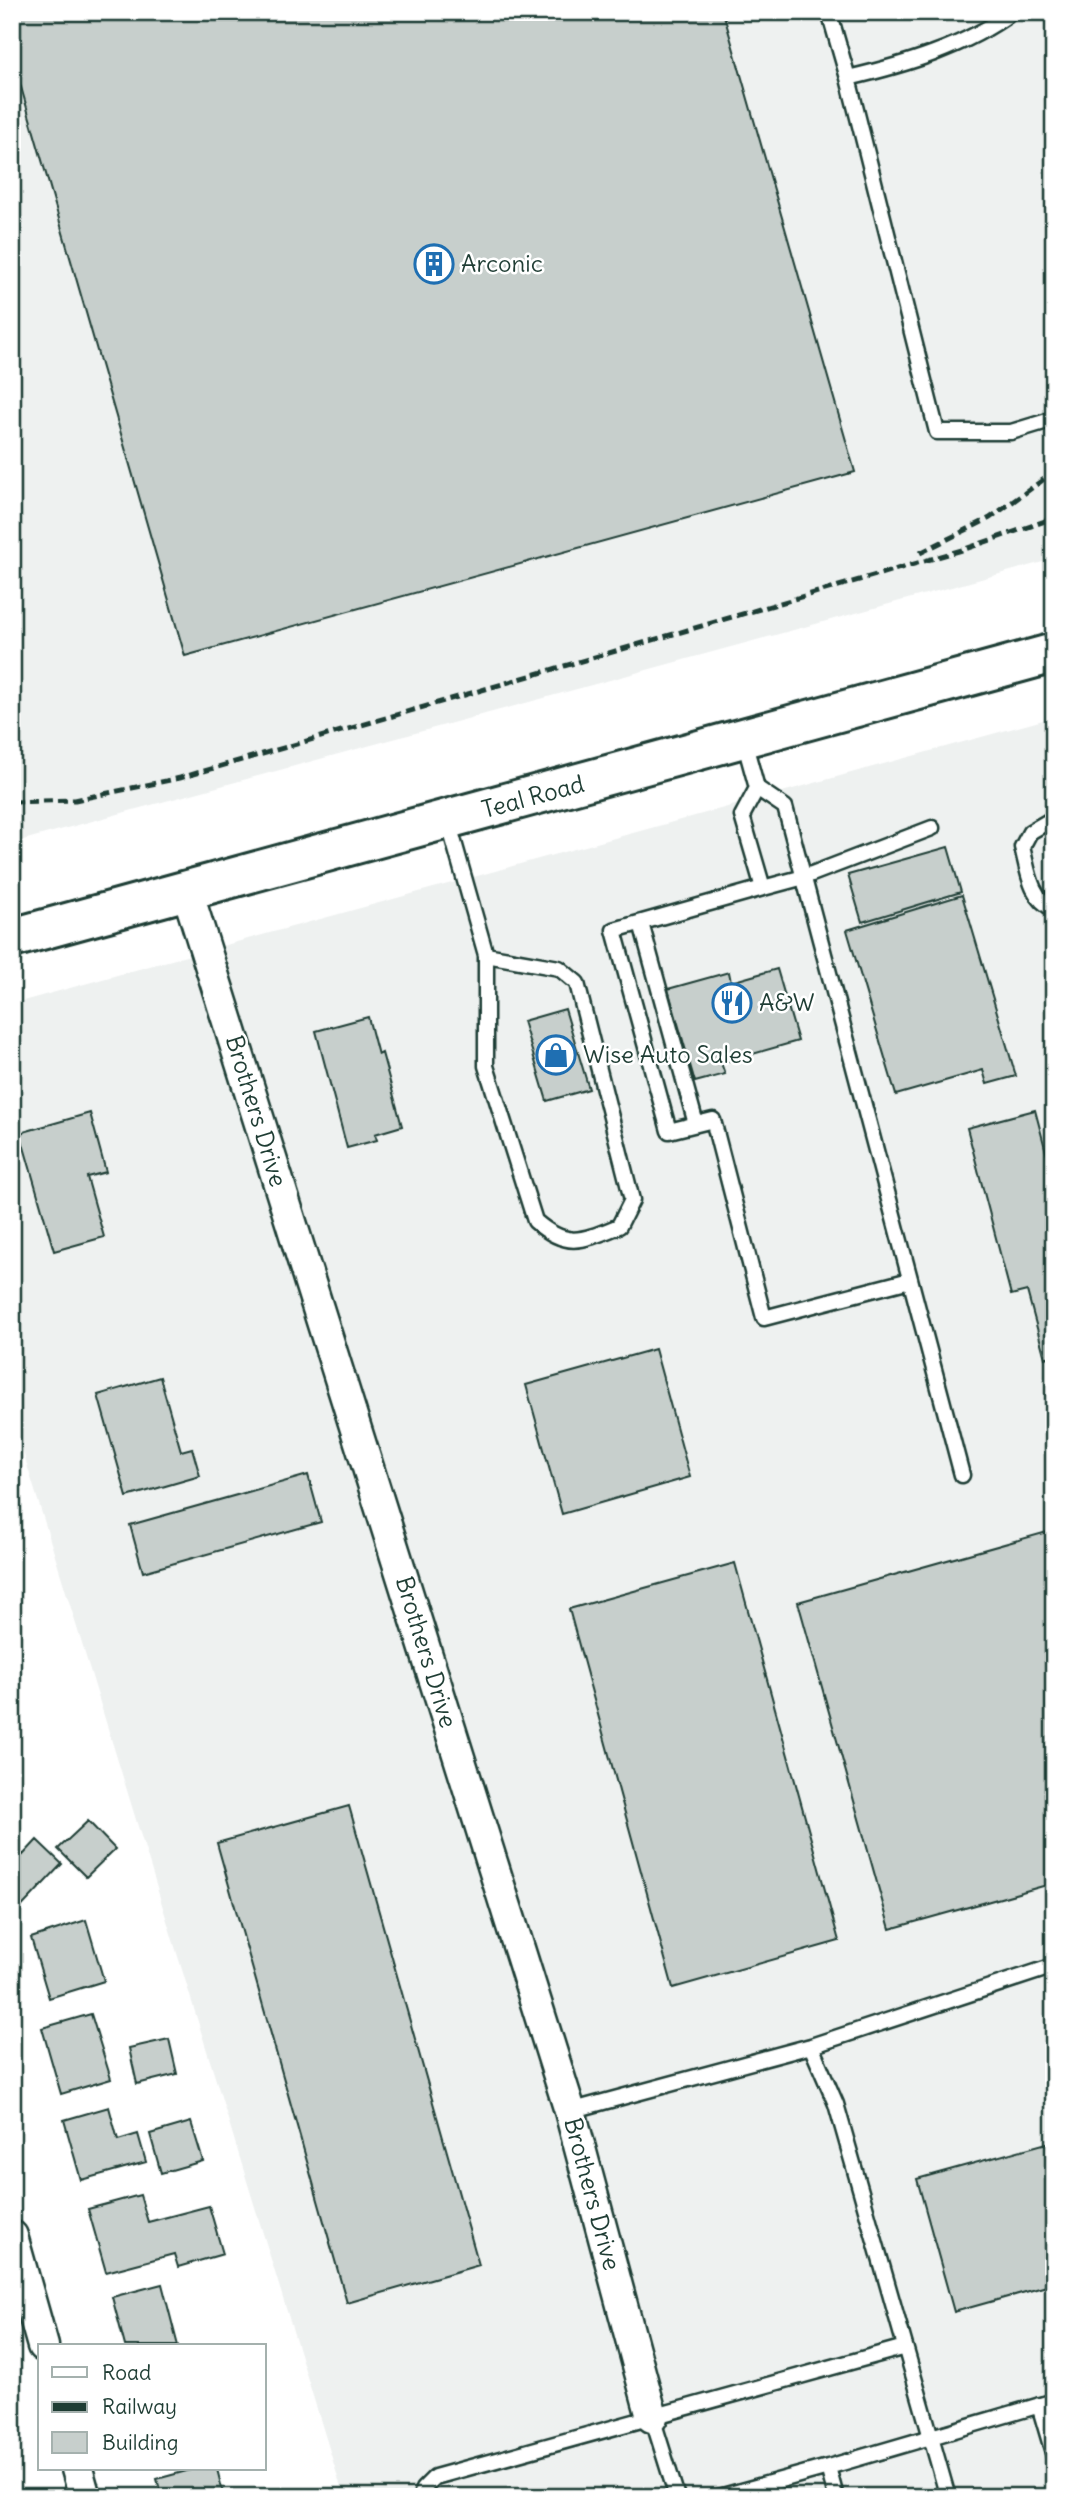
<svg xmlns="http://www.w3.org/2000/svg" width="1066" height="2509" font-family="Delius,sans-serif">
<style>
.built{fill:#eef1f0}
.building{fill:#c7cfcc;stroke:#1f3d34;stroke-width:2}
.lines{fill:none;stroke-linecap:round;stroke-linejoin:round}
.lane-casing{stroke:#1f3d34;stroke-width:19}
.street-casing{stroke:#1f3d34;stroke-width:35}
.primary-casing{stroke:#1f3d34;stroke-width:44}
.lane{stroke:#fff;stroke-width:14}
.street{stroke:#fff;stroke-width:30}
.primary{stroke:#fff;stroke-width:38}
.rail{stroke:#1f3d34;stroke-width:5;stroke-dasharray:10 5;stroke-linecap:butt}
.labels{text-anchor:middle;stroke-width:5;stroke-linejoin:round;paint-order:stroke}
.poi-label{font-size:24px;fill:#1f3d34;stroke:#fff;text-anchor:start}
.street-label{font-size:24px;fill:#1f3d34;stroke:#fff}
</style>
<rect width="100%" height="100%" fill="#fff"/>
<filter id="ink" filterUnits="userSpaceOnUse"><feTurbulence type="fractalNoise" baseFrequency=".0143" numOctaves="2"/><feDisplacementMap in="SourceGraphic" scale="14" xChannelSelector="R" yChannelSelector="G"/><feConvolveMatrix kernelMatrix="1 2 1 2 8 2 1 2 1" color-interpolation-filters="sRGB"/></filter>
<g filter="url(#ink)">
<path class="built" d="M 12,12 L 1054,12 L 1054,559 L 12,843 Z
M 1054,717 L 1054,2497 L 344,2497 L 12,1416 L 12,1004 Z"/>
<path class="building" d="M 12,12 L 723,12 L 855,472 L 185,656 L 12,56 Z
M 948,847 L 961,892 L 862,922 L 848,875 Z
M 962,895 L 1016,1076 L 987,1084 L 983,1070 L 896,1095 L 847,930 Z
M 777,969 L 798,1041 L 721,1063 L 725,1074 L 695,1082 L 668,989 L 729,972 L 731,982 Z
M 565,1009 L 589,1089 L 547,1101 L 523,1021 Z
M 368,1017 L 378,1055 L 382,1053 L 402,1126 L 375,1134 L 377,1140 L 347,1148 L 316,1031 Z
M 1035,1110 L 1054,1182 L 1054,1355 L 1045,1358 L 1027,1291 L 1011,1295 L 967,1128 Z
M 90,1113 L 106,1172 L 87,1177 L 104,1237 L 54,1251 L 20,1133 Z
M 655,1349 L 690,1477 L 562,1514 L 526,1385 Z
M 160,1377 L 181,1451 L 192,1448 L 200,1476 L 127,1497 L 98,1395 Z
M 308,1475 L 321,1522 L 143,1572 L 130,1525 Z
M 1054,1530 L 1054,1883 L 890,1929 L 798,1602 Z
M 735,1563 L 839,1941 L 673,1988 L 569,1609 Z
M 349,1806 L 479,2265 L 347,2303 L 217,1843 Z
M 88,1821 L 115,1849 L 86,1877 L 58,1849 Z
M 37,1840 L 62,1864 L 12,1917 L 12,1845 L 23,1855 Z
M 86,1920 L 104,1981 L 49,1998 L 31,1938 Z
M 91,2014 L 111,2079 L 61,2094 L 42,2028 Z
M 169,2039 L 177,2074 L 137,2084 L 129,2048 Z
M 109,2107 L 118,2140 L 138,2134 L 146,2162 L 81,2180 L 64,2120 Z
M 191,2122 L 203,2161 L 161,2173 L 150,2134 Z
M 1054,2141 L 1054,2284 L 954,2312 L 917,2179 Z
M 140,2195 L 148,2222 L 209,2206 L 223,2254 L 178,2267 L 174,2254 L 106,2272 L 88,2209 Z
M 162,2284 L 178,2346 L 125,2346 L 112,2297 Z
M 194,2469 L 217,2469 L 224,2497 L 162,2497 L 157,2479 Z"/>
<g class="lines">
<g class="lane-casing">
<path id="lane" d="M 829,12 L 848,78 C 904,65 965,47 1012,12
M 848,78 L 937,432 L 1011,432 L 1054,419
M 744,741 L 757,788 L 785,807 L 962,1475
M 757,788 L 742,816 L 763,888 L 614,930 L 669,1131 L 713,1120 L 764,1318 L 910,1280
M 1054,818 L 1030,832 L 1022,847 C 1028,870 1030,899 1054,909
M 448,821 L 486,955 L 486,1066 L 535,1221 C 567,1249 582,1241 619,1226 L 632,1200 L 577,983 L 559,968 L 486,955
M 763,888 L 804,877 L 932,828
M 641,923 L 696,1124
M 811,2046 L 836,2104 L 948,2497
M 570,2111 L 811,2046 L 1054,1966
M 1039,2405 L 1054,2456
M 652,2417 L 677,2497
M 421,2497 L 423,2489 L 435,2477 L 905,2347
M 719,2497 L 828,2467
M 836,2497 L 828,2467 L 1054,2401"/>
</g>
<g class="street-casing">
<path id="street" d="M 187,891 L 570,2111 L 652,2417
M 12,2236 L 43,2346
M 77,2469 L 85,2497"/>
</g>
<g class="primary-casing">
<path id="primary" d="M 12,938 L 1054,653"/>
</g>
<use href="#lane" class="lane"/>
<use href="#street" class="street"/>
<use href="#primary" class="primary"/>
<path class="rail" d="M 920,553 L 990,518 L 1054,472
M 12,802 L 75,800 L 180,778 L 962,550 L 1054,518"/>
</g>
</g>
<defs>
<g id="building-ring" transform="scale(2.0125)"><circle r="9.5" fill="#fff" stroke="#1f6fb2" stroke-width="1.5"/><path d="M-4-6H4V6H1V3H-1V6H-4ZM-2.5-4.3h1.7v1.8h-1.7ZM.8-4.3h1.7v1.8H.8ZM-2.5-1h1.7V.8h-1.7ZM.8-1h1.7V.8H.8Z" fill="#1f6fb2"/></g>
<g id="restaurant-ring" transform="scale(2.0125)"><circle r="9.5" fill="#fff" stroke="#1f6fb2" stroke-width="1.5"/><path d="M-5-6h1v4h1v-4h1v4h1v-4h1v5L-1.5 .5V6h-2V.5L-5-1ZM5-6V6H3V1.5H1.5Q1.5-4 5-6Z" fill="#1f6fb2"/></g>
<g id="shop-ring" transform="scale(2.0125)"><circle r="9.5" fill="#fff" stroke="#1f6fb2" stroke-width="1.5"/><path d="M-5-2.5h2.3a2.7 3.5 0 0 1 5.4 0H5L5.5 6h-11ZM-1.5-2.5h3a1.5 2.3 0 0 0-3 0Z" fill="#1f6fb2"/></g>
</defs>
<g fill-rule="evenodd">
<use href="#building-ring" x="434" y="264"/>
<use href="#restaurant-ring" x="732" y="1003"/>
<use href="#shop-ring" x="556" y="1055"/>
</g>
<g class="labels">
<g class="poi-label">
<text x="461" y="272">Arconic</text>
<text x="759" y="1011">A&amp;W</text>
<text x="583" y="1063">Wise Auto Sales</text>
</g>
<g class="street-label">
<text transform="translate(533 797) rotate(-15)" y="8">Teal Road</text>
<text transform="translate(256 1111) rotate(73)" y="8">Brothers Drive</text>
<text transform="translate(426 1652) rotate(73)" y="8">Brothers Drive</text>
<text transform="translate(592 2194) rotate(75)" y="8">Brothers Drive</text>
</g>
</g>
<rect width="1066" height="2509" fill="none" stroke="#fff" stroke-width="42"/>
<rect x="21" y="21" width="1024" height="2467" fill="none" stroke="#1f3d34" stroke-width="2.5" filter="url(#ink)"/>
<rect x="38" y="2344" width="228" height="126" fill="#ffffff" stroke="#a5b1ae" stroke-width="2"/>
<rect x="52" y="2367" width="35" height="10" fill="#ffffff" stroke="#a5b1ae" stroke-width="2"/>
<text x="102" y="2380" font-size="21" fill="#1f3d34">Road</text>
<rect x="52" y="2402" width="35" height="10" fill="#1f3d34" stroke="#a5b1ae" stroke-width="2"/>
<text x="102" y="2414" font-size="21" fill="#1f3d34">Railway</text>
<rect x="52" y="2432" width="35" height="21" fill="#c7cfcc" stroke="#a5b1ae" stroke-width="2"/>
<text x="102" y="2450" font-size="21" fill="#1f3d34">Building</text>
</svg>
